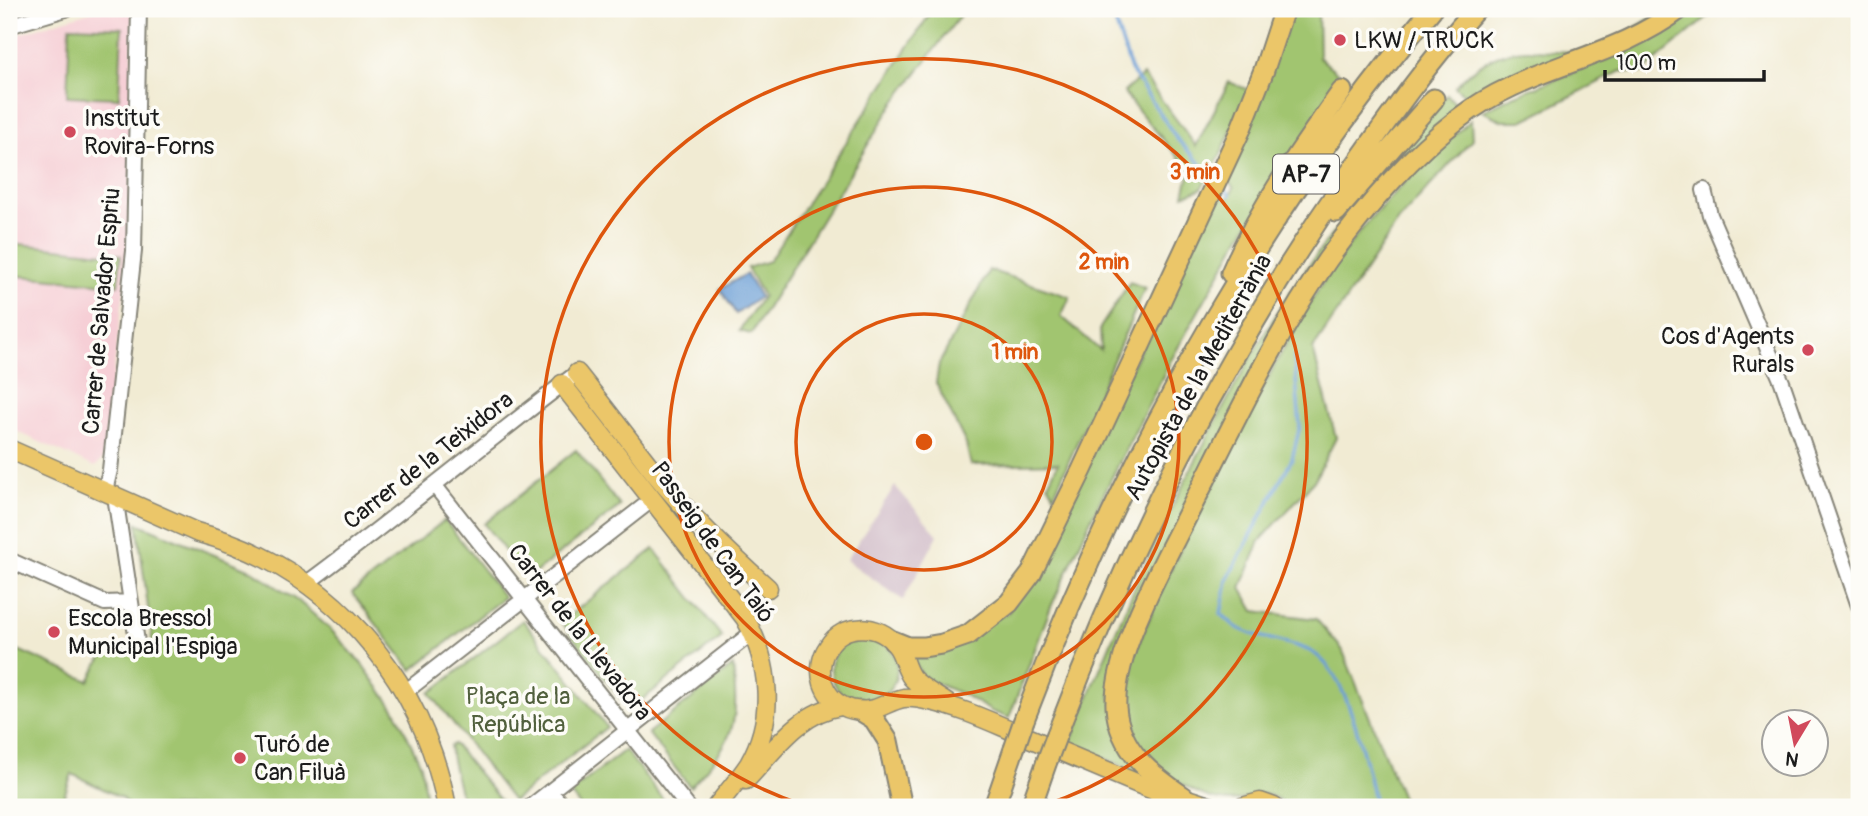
<svg xmlns="http://www.w3.org/2000/svg" width="1868" height="816" font-family="Pangolin,sans-serif">
<style>
.built{fill:#f6cfd6}
.industrial{fill:#d1bdc9}
.green{fill:#a1c56f;stroke:#5e7046;stroke-width:2}
.water{fill:#6b9ed6;stroke:#445d79;stroke-width:2}
.lines{fill:none;stroke-linecap:round;stroke-linejoin:round}
.stream{stroke:#6b9ed6;stroke-width:3.5}
.minor-casing{stroke:#868478;stroke-width:18}
.major-casing{stroke:#868478;stroke-width:21}
.highway-casing{stroke:#868478;stroke-width:23}
.minor{stroke:#fff;stroke-width:14}
.major{stroke:#ebc669;stroke-width:18}
.highway{stroke:#ebc669;stroke-width:19}
.highway-bridge-casing{stroke:#868478;stroke-width:23;stroke-linecap:butt}
.highway-bridge{stroke:#ebc669;stroke-width:19}
.ring{fill:none;stroke:#de560d;stroke-width:3.5}
.poi-dot{fill:#d1495b;stroke:#fdfcf7;stroke-width:2.5}
.labels{text-anchor:middle;stroke-width:7;stroke-linejoin:round;paint-order:stroke}
.shield{fill:#fdfcf7;stroke:#605f5e;stroke-width:2}
.shield-label{font-size:23px;font-weight:bold;fill:#1c1c1c}
.poi-label{font-size:24px;fill:#1c1c1c;stroke:#fdfcf7;text-anchor:start}
.street-label{font-size:24px;fill:#1c1c1c;stroke:#fdfcf7}
.park-label{font-size:24px;fill:#51603d;stroke:#fdfcf7}
.centre{fill:#de560d;stroke:#fdfcf7;stroke-width:3.5}
.ring-label{font-size:21px;text-anchor:middle;font-weight:bold;fill:#de560d;stroke:#fdfcf7;stroke-width:7;stroke-linejoin:round;paint-order:stroke}
</style>
<rect width="100%" height="100%" fill="#fdfcf7"/>
<filter id="ink" filterUnits="userSpaceOnUse"><feTurbulence type="fractalNoise" baseFrequency=".0143" numOctaves="2"/><feDisplacementMap in="SourceGraphic" scale="14" xChannelSelector="R" yChannelSelector="G"/><feConvolveMatrix kernelMatrix="1 2 1 2 8 2 1 2 1" color-interpolation-filters="sRGB"/></filter>
<filter id="wash" filterUnits="userSpaceOnUse"><feTurbulence type="fractalNoise" baseFrequency=".00686" numOctaves="4" result="noise"/><feDisplacementMap in="SourceGraphic" scale="28" xChannelSelector="R" yChannelSelector="G"/><feGaussianBlur stdDeviation="1.57" result="paint"/><feColorMatrix in="noise" values="0 0 0 0 0 0 0 0 0 0 0 0 0 0 0 0 0 1.4 0 .05"/><feComposite in="paint" operator="in"/></filter>
<g filter="url(#wash)">
<rect width="100%" height="100%" fill="#f1ebd3"/>
<path class="built" d="M 99,9 L 133,9 L 130,241 L 103,459 L 95,467 L 9,428 L 9,37 Z"/>
<path class="industrial" d="M 895,486 L 938,535 L 903,600 L 846,560 Z"/>
<path class="green" d="M 933,9 L 965,9 L 891,107 L 751,334 L 739,331 L 763,296 L 747,268 L 769,261 Z
M 1290,9 L 1318,9 L 1319,57 L 1341,76 L 1342,83 L 1240,237 L 1170,362 L 1093,515 L 1051,607 L 1009,718 L 993,712 L 964,695 L 931,681 L 922,675 L 911,657 L 1008,613 L 1218,195 L 1227,200 L 1234,188 L 1225,178 Z
M 1665,9 L 1671,9 C 1650,23 1629,36 1606,45 C 1560,64 1513,73 1473,102 L 1455,87 C 1474,65 1500,49 1530,50 C 1547,50 1566,54 1584,50 C 1614,42 1640,25 1665,9 Z
M 1689,9 L 1717,9 L 1641,73 L 1621,71 L 1522,121 L 1503,121 L 1482,111 L 1513,96 L 1644,44 Z
M 70,26 L 122,28 L 119,98 L 67,96 Z
M 1143,75 L 1196,146 L 1229,82 L 1249,90 L 1221,154 L 1201,189 L 1184,195 L 1190,171 L 1126,96 L 1124,92 Z
M 1447,95 L 1462,110 L 1295,298 L 1110,696 L 1145,775 L 1070,744 C 1114,630 1163,518 1222,410 C 1243,371 1264,332 1288,295 C 1336,224 1392,159 1447,95 Z
M 1471,120 L 1472,140 L 1399,220 L 1313,349 L 1336,438 L 1314,481 L 1260,541 L 1241,588 L 1254,611 L 1316,619 L 1342,649 L 1403,800 L 1403,807 L 1287,807 C 1263,783 1253,801 1229,801 C 1198,801 1148,765 1135,739 C 1128,726 1124,707 1125,692 C 1128,666 1139,641 1150,617 C 1170,568 1195,521 1219,474 C 1255,404 1289,331 1334,266 C 1372,211 1421,165 1471,120 Z
M 9,243 L 121,255 L 118,285 L 9,275 Z
M 989,270 L 1070,297 L 1061,316 L 1101,351 L 1100,328 L 1130,282 L 1145,288 L 1054,495 L 1048,484 L 1058,463 L 971,465 L 966,444 L 936,383 L 939,364 Z
M 576,450 L 620,506 L 527,579 L 484,524 Z
M 445,520 L 504,597 L 412,670 L 352,593 Z
M 137,523 L 251,570 L 302,604 L 331,630 L 361,663 L 395,710 L 421,765 L 427,807 L 130,807 L 122,798 L 72,774 L 60,807 L 9,807 L 9,646 L 89,681 L 106,650 L 153,646 Z
M 654,549 L 722,637 L 629,710 L 561,622 Z
M 523,620 L 607,727 L 513,801 L 430,693 Z
M831 669a33 33 0 1 1 66 0a33 33 0 1 1-66 0Z
M 733,666 C 740,728 732,742 690,787 L 648,733 Z
M 454,744 L 505,806 L 503,807 L 463,807 C 460,787 451,765 450,746 Z
M 625,750 L 669,807 L 581,807 L 570,793 Z"/>
<path class="water" d="M 746,274 L 760,297 L 736,314 L 720,289 Z"/>
<g class="lines">
<path class="stream" d="M 1111,9 L 1131,70 L 1177,139 L 1212,176
M 1222,186 L 1230,195
M 1294,357 L 1300,426 L 1292,459 L 1227,580 L 1221,614 C 1227,618 1232,625 1238,628 C 1260,640 1288,640 1310,651 C 1350,671 1366,767 1376,807"/>
</g>
</g>
<g filter="url(#ink)">
<g class="lines">
<g class="minor-casing">
<path id="minor" d="M 9,26 L 66,9
M 1704,190 L 1710,215 L 1782,382 L 1859,606
M 435,486 L 688,807
M 105,491 L 110,470 L 134,251 L 139,9
M 115,496 L 137,642
M 9,560 L 105,603 L 131,602
M 307,583 C 399,515 486,442 577,373
M 405,692 L 653,499
M 550,791 L 563,807
M 530,807 L 753,632"/>
</g>
<g class="major-casing">
<path id="major" d="M 577,373 C 601,403 624,433 647,463 C 682,509 725,550 768,588
M 562,384 L 745,618 C 770,663 776,717 749,764 C 739,779 727,793 716,807
M 9,449 L 196,532 C 328,567 421,674 447,807
M 951,706 C 939,697 922,689 912,678 C 904,668 904,654 896,645 C 879,623 843,622 828,647 C 821,657 819,671 823,683 C 830,704 852,715 874,709 C 884,706 893,700 904,698 C 913,697 922,699 930,701 C 962,708 991,722 1020,734 C 1065,753 1109,772 1153,790 L 1180,807
M 746,780 C 773,752 800,711 841,706
M 1172,794 L 1212,807
M 1242,807 L 1260,802 L 1274,807"/>
</g>
<g class="highway-casing">
<path id="highway" d="M 1336,212 L 1434,99
M 1231,273 C 1259,208 1301,149 1342,91
M 893,641 L 908,647 L 924,647 L 942,644 L 968,635 L 1009,603 L 1031,574 L 1082,470 L 1240,131 L 1264,70 L 1284,9
M 861,711 L 874,719 L 888,741 L 902,807
M 1024,720 C 1121,463 1255,220 1432,9
M 1057,734 C 1132,535 1229,347 1350,173 C 1390,116 1430,60 1476,9
M 1184,797 C 1151,775 1119,750 1116,707 C 1113,652 1165,560 1190,510 C 1233,425 1274,337 1328,259 C 1365,208 1409,157 1458,119 C 1525,66 1611,61 1680,9
M 994,807 L 1014,749
M 1031,807 L 1047,761"/>
</g>
<use href="#minor" class="minor"/>
<use href="#major" class="major"/>
<use href="#highway" class="highway"/>
<g class="highway-bridge-casing">
<path id="highway-bridge" d="M 1014,749 L 1024,720
M 1047,761 L 1057,734"/>
</g>
<use href="#highway-bridge" class="highway-bridge"/>
</g>
</g>
<g class="ring">
<circle cx="924" cy="442" r="128"/>
<circle cx="924" cy="442" r="255"/>
<path d="M806 806A383 383 0 1 1 1042 806"/>
</g>
<g class="poi-dot">
<circle cx="1340" cy="40" r="7"/>
<circle cx="70" cy="132" r="7"/>
<circle cx="1808" cy="350" r="7"/>
<circle cx="54" cy="632" r="7"/>
<circle cx="240" cy="758" r="7"/>
</g>
<g class="labels">
<rect class="shield" x="1273" y="154.5" width="66" height="39" rx="5"/>
<g class="shield-label">
<text x="1306" y="182">AP-7</text>
</g>
<g class="poi-label">
<text x="1354" y="48">LKW / TRUCK</text>
<text x="84" y="126">Institut<tspan x="84" dy="28">Rovira-Forns</tspan></text>
<text x="1794" y="344" text-anchor="end">Cos d'Agents<tspan x="1794" dy="28">Rurals</tspan></text>
<text x="68" y="626">Escola Bressol<tspan x="68" dy="28">Municipal l'Espiga</tspan></text>
<text x="254" y="752">Turó de<tspan x="254" dy="28">Can Filuà</tspan></text>
</g>
<g class="street-label">
<text transform="translate(101 311) rotate(-85)" y="8">Carrer de Salvador Espriu</text>
<text transform="translate(1198 377) rotate(-61)" y="8">Autopista de la Mediterrània</text>
<text transform="translate(428 460) rotate(-38)" y="8">Carrer de la Teixidora</text>
<text transform="translate(713 542) rotate(54)" y="8">Passeig de Can Taió</text>
<text transform="translate(580 632) rotate(52)" y="8">Carrer de la Llevadora</text>
</g>
<g class="park-label">
<text x="518" y="704">Plaça de la<tspan x="518" dy="28">República</tspan></text>
</g>
</g>
<circle cx="924" cy="442" r="10" class="centre"/>
<g class="ring-label">
<text x="1195" y="179">3 min</text>
<text x="1104" y="269">2 min</text>
<text x="1015" y="359">1 min</text>
</g>
<rect width="1868" height="816" fill="none" stroke="#fdfcf7" stroke-width="35"/>
<g transform="translate(1795 743) rotate(190)"><circle r="33" fill="#fdfcf7" stroke="#a3a29f" stroke-width="2"/>
<path d="M0-5L12 26L0 18L-12 26Z" fill="#d1495b"/>
<text y="-10" font-size="19" font-weight="bold" text-anchor="middle" fill="#1c1c1c">N</text>
</g>
<path d="M1605 70v10h159v-10" fill="none" stroke="#1c1c1c" stroke-width="3.5"/>
<text x="1616" y="70" font-size="21" fill="#1c1c1c" stroke="#fdfcf7" stroke-width="5" paint-order="stroke">100 m</text>
</svg>
